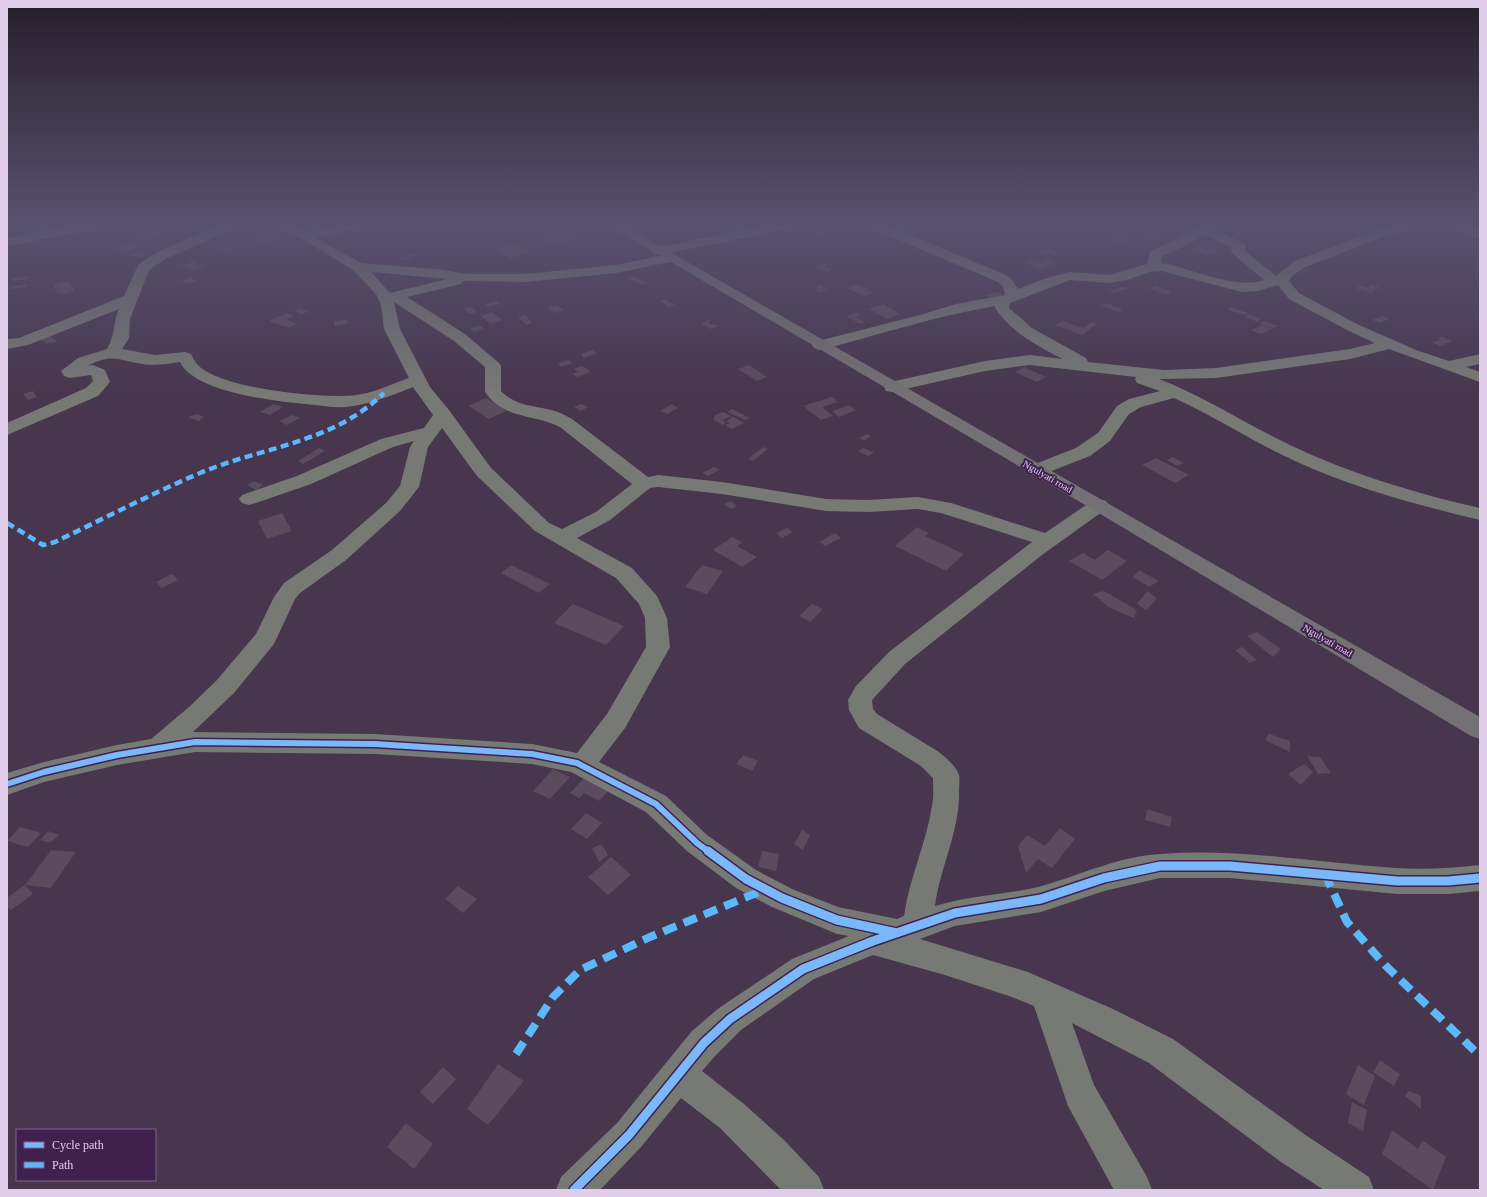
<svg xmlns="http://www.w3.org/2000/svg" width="1487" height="1197" font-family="'Times New Roman',serif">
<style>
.building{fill:#5a4b5f}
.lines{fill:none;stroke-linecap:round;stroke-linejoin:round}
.minor{fill:#777975;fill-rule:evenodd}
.secondary{fill:#737173;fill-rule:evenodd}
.quiet-far1{stroke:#5cb8fa;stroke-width:4.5;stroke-dasharray:8 4.5;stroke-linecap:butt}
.quiet{stroke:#5cb8fa;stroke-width:8;stroke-dasharray:14 8;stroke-linecap:butt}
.cycleway-far1-casing{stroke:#40214d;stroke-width:9}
.cycleway-casing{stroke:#40214d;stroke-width:12}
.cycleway-far1{stroke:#7ab7fb;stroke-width:6}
.cycleway{stroke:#7ab7fb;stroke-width:9}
.labels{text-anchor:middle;stroke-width:4;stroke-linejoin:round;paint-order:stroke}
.street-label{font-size:10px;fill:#e1ceea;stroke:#40214d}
</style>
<rect width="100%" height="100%" fill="#47364e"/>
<path class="building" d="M 497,225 L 515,225 L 516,226 L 495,230 L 490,227 Z
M 831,227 L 834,229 L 821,232 L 829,237 L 823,238 L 812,231 Z
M 564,231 L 575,238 L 555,245 L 542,237 Z
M 154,232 L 158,234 L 140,241 L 135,240 Z
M 1149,233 L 1159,237 L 1154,239 L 1143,235 Z
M 274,234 L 281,236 L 264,243 L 257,240 Z
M 1123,237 L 1129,240 L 1117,243 L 1111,240 Z
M 130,242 L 141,247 L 125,252 L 114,247 Z
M 233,243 L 238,244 L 229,248 L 235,250 L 230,252 L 219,249 Z
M 516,243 L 533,252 L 510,259 L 495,249 Z
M 1199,245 L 1206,248 L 1202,249 L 1207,251 L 1212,249 L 1218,251 L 1208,255 L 1190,249 Z
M 1050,249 L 1060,254 L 1056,256 L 1050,253 L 1044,254 L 1039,252 Z
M 140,251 L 148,255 L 138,258 L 130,254 Z
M 412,253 L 417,255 L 405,261 L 399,259 Z
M 1049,258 L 1058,262 L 1040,269 L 1023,262 L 1031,259 L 1039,262 Z
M 193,261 L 198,263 L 192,265 L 206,266 L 195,271 L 180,266 Z
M 824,263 L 828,265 L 824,267 L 831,270 L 827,272 L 815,267 Z
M 29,276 L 28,279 L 11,281 L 12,278 Z
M 633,276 L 648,283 L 641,285 L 626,278 Z
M 190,277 L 197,281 L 188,284 L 182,281 Z
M 69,281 L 75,291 L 63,294 L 57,293 L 53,285 Z
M 27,284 L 27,287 L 9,289 L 10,287 Z
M 858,284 L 874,293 L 863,296 L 847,288 Z
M 820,285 L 827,290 L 818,292 L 815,290 L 818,289 L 815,287 Z
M 1371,285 L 1379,287 L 1372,293 L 1357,289 L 1359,286 L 1368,288 Z
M 1123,286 L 1128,288 L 1114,293 L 1109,291 Z
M 1156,286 L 1172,292 L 1167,295 L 1150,289 Z
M 998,292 L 1003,295 L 990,298 L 985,295 Z
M 665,299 L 675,305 L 669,307 L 660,301 Z
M 497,301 L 500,304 L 487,307 L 484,305 Z
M 1107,303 L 1123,310 L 1118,312 L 1101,305 Z
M 883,304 L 900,314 L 887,319 L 869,309 Z
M 556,305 L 564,310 L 555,313 L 547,308 Z
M 471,307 L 477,312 L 470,314 L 463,309 Z
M 1229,307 L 1248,313 L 1244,315 L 1229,310 Z
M 301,308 L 308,312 L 301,314 L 294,311 Z
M 492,312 L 502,320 L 491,324 L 481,316 Z
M 857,312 L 861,315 L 856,317 L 865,322 L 860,324 L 846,316 Z
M 287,313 L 294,316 L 286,319 L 297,324 L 288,328 L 269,321 Z
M 1248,314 L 1261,319 L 1258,322 L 1245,317 Z
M 525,315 L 532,323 L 526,325 L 518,317 Z
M 1382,316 L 1389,319 L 1380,323 L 1372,320 Z
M 347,319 L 348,324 L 335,326 L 334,321 Z
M 709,320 L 711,321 L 707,323 L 719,326 L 711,329 L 700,324 Z
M 1062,321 L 1083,328 L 1092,322 L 1097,324 L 1082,335 L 1055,325 Z
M 1264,321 L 1278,326 L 1261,334 L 1251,330 L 1263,325 L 1259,323 Z
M 479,325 L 484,328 L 475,332 L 469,329 Z
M 48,335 L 57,341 L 47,344 L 39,339 Z
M 1442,336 L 1452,341 L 1440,346 L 1432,342 L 1441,340 L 1436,338 Z
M 592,350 L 597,353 L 584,358 L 581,354 Z
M 569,360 L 573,363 L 561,367 L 558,363 Z
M 749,365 L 767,377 L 757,381 L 738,369 Z
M 582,366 L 591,372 L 577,377 L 572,374 L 578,372 L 574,369 Z
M 1024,367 L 1046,377 L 1037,382 L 1015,372 Z
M 33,391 L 37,397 L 28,400 L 23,394 Z
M 832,397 L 838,402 L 822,407 L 833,416 L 821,420 L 803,406 Z
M 486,398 L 506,411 L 489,419 L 469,406 Z
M 273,404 L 283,407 L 270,415 L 260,412 Z
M 581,404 L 588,407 L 581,411 L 574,407 Z
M 672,404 L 678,408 L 667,414 L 660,411 Z
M 849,405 L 856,410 L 839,417 L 832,411 Z
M 732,409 L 750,418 L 745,420 L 727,412 Z
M 723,412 L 731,416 L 723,420 L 726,423 L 722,425 L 713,419 L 715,415 Z
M 197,414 L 205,417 L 199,421 L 188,417 Z
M 292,415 L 300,418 L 287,425 L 279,421 Z
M 733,417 L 744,423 L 732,429 L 725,425 L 730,423 L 726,421 Z
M 866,434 L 871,436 L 864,441 L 859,438 Z
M 763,447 L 768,449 L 753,461 L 748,459 Z
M 319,448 L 325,451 L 303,464 L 298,461 Z
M 863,448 L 874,452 L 869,456 L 858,452 Z
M 1173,457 L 1184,463 L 1177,466 L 1167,460 Z
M 1156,458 L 1189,475 L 1175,483 L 1142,465 Z
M 714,467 L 719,470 L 708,476 L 702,473 Z
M 254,481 L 263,485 L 256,490 L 247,485 Z
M 731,501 L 737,506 L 731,509 L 724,504 Z
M 282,513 L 292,531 L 267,539 L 258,521 Z
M 917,527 L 929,533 L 925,536 L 964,554 L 946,571 L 895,546 Z
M 787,528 L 793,532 L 782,538 L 776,533 Z
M 835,533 L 841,538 L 825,546 L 819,542 Z
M 732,537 L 742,542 L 737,546 L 757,557 L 742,567 L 713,550 Z
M 1108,550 L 1127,561 L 1102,580 L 1069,561 L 1083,553 L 1095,560 Z
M 511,565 L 550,584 L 539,593 L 501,573 Z
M 702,565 L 723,571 L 707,594 L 685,587 Z
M 1139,570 L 1159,581 L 1149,587 L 1133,577 Z
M 172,574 L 178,580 L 162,588 L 156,582 Z
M 1104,591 L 1137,610 L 1134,618 L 1110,608 L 1093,594 Z
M 1147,591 L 1157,598 L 1146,610 L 1137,604 Z
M 573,604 L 624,626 L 606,645 L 554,623 Z
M 812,604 L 823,609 L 810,622 L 799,616 Z
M 1257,632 L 1281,649 L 1273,657 L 1247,636 Z
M 1242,647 L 1257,660 L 1250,663 L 1235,650 Z
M 1269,734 L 1290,741 L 1290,752 L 1265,740 Z
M 743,755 L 758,761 L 752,771 L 736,764 Z
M 1307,756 L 1320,757 L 1331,773 L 1318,774 Z
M 1304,764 L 1313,772 L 1301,785 L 1288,774 Z
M 553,769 L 570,777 L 550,799 L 533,791 Z
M 584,778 L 608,791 L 599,801 L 584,793 L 579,798 L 570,793 Z
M 1147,809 L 1172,817 L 1170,827 L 1145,820 Z
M 586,813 L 602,823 L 587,839 L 571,829 Z
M 20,827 L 41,833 L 28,847 L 7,841 Z
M 1060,828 L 1075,839 L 1052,868 L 1038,859 L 1026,873 L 1018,846 L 1027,835 L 1045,846 Z
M 802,830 L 810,835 L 803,850 L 794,844 Z
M 48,831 L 59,835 L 50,843 L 40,840 Z
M 602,844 L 608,855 L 599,862 L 592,848 Z
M 51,850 L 76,852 L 51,888 L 25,885 Z
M 762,851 L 779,854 L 776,871 L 758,867 Z
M 611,857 L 631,875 L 608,895 L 588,877 Z
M 25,885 L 33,894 L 11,910 L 7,907 L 7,898 Z
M 458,886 L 477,899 L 463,913 L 445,899 Z
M 1380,1060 L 1400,1074 L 1394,1086 L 1373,1072 Z
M 498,1064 L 524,1081 L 488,1125 L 467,1109 Z
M 1358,1065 L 1375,1076 L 1364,1105 L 1346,1094 Z
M 443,1067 L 456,1079 L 433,1104 L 420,1092 Z
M 1409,1091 L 1421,1096 L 1421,1109 L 1405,1096 Z
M 1352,1102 L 1367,1110 L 1363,1131 L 1348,1123 Z
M 406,1123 L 433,1144 L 414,1169 L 387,1147 Z
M 1392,1130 L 1418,1149 L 1422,1140 L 1446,1157 L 1433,1190 L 1382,1154 Z"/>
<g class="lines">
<path class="minor" d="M 70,225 L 99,225 L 93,229 L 7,246 L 7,238 Z
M 219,225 L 236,225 L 235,228 L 165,259 L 149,270 L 130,319 L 129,338 L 122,349 L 155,355 L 185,352 L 191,354 C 193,357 194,361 197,364 C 218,389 331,401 362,394 C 378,391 394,383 409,378 L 384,329 L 381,305 L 376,294 L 353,270 L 279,225 L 294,225 L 307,232 L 336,225 L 359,225 L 358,228 L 316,238 L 361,263 L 436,269 L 468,274 L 525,274 L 616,265 L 670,254 L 675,255 L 677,258 L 675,261 L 616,273 L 525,282 L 463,281 L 461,284 L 407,297 L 465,334 L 499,363 L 501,366 L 501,391 C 517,408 537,405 558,412 C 563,414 568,417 572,419 L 648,477 L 658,475 L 722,482 L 826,499 L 868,500 L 918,497 L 951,503 L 1045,533 L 1092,501 L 1099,499 L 1106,501 L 1109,505 L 1106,509 L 1042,555 L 905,664 L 872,700 L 873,709 L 877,714 L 939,752 C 946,758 956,766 959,775 C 960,780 959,786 959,791 C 960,831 940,867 935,906 C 970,895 1007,895 1042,886 C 1080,875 1120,856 1161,854 C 1239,848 1318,863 1396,868 C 1424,870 1452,868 1480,865 L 1480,891 L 1448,894 L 1397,894 L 1230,878 L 1160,878 L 1104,891 L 1041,912 L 955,926 L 920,939 L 1028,972 L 1113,1009 L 1173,1039 L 1307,1136 L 1369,1177 L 1374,1190 L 1324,1190 L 1281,1162 L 1149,1063 L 1072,1023 L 1094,1085 L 1147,1177 L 1152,1190 L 1114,1190 L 1068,1106 L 1034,1006 L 1012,997 L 945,975 L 873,955 L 814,979 L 741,1030 L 716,1055 L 702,1071 L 744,1104 L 784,1140 L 819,1177 L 824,1190 L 781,1190 L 720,1128 L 681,1098 L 641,1147 L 600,1190 L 556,1190 L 561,1177 L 617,1123 L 692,1031 L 719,1008 L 792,959 L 849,936 L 837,934 L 772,907 L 736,888 L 687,851 L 646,812 L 571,772 L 532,764 L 375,754 L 195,752 L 117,765 L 44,782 L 7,795 L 7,773 L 44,762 L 117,745 L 151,739 L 189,707 L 216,681 L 256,634 L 274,597 L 284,583 L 332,550 L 386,503 L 400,486 L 410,447 L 414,441 L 393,447 L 311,484 L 256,503 L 249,505 L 242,503 L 239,499 L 242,495 L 297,476 L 381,439 L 424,428 L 433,415 L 413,387 C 391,396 370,404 346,407 C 336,408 325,406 315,405 C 283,402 195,394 180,362 C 167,364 154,366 142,364 C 119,360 110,353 88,366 L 93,365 L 105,370 L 110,382 L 98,396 L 7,435 L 7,423 L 86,388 L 93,381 L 91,375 L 70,378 L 64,376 L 61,371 L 78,358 L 107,349 C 116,334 112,324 119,309 L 28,345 L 7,349 L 7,339 L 19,338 L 124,296 L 138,265 L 155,253 ZM 371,272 L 447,279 L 390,293 ZM 394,302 L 454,341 L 485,367 L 485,392 C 504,420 533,413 560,427 L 632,484 L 596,512 L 562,529 L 549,523 L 491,468 L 449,410 L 430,387 L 400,329 ZM 442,428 L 477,476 L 535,531 L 616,578 L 639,604 L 645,618 L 646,647 L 607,714 L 577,753 L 532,744 L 375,734 L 193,732 L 234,693 L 274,644 L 295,599 L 300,593 L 346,560 L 400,511 L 419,487 L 428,447 ZM 658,487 L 722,494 L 826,511 L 868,512 L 918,509 L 941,513 L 1032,542 L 889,652 L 856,686 L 848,700 L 849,710 L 859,728 L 921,766 L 933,778 C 933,787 934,797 932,806 C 926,844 909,879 904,916 L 897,919 L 838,907 L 792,889 L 756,870 L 707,835 L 666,796 L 599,762 L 625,728 L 670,647 L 667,618 L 657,596 L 632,568 L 577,538 L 610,520 L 650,488 Z
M 768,225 L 793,225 L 787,229 L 659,255 L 654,254 L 652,251 L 654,248 L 659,247 Z
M 869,225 L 886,225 L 1006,275 L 1013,281 L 1018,289 L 1050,277 L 1070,272 L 1109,275 L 1147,264 L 1150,251 L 1175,240 L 1201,225 L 1216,225 L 1213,229 L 1244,243 L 1246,246 L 1245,251 L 1276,276 L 1295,261 L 1390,225 L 1408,225 L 1407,228 L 1305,267 L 1292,276 L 1289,281 L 1299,293 L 1357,324 L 1416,350 L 1449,361 L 1480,354 L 1480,364 L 1466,367 L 1480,372 L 1480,382 L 1389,349 L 1350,359 L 1216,378 L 1159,379 C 1205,397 1246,424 1290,445 C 1351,474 1414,493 1480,508 L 1480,520 C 1417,505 1354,488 1295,461 C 1253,442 1216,417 1174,398 L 1141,407 L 1129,414 L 1110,441 L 1090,456 L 1044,474 L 1037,476 L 1030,474 L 1028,470 L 1030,466 L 1076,448 L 1098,433 L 1117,406 L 1129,399 L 1160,391 L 1137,383 L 1135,379 L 1136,377 L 1030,365 L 985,371 L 892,392 L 886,391 L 884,387 L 886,383 L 985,361 L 1030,355 L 1063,359 C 1037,346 1011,332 995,308 L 995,306 C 936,316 878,335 820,350 L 814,348 L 812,345 L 814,342 L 920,315 L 956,304 L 1005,295 L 1003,286 L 996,281 L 870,228 ZM 1204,234 L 1232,248 L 1231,252 L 1264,280 C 1235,290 1192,268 1161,263 L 1162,256 L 1185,246 ZM 1162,271 L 1242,292 L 1258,291 L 1278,285 L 1289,299 L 1347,330 L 1375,343 L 1350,349 L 1216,368 L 1164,370 L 1088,362 L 1086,358 L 1032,328 L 1009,308 L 1010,303 L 1070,280 L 1109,283 L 1127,280 L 1150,272 Z
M 1452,225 L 1469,225 L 1480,230 L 1480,239 L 1453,228 Z"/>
<path class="secondary" d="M 608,225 L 623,225 L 1480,717 L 1480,739 L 1471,736 L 1092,509 Z"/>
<path class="quiet-far1" d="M 7,523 L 43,545 L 55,542 C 103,519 151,494 200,473 C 264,446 331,444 384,393"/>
<path class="quiet" d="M 1325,874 L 1347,922 L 1385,965 L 1480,1056
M 516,1054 L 553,997 L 580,970 L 650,937 L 766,889"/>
<g class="cycleway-far1-casing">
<path id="cycleway-far1" d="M 7,784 L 44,772 L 117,755 L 195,742 L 375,744 L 532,754 L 577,763 L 656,804 L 697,843 L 709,852"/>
</g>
<g class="cycleway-casing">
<path id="cycleway" d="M 708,851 L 746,879 L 782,898 L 837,920 L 897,933
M 574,1190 L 629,1135 L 704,1043 L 730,1019 L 803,969 L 873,941 L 955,913 L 1041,899 L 1104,878 L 1160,866 L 1230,866 L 1397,881 L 1448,881 L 1480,878"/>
</g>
<use href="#cycleway-far1" class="cycleway-far1"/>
<use href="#cycleway" class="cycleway"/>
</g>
<linearGradient id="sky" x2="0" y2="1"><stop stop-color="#271e2b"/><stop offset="0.57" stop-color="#58526e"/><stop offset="1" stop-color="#58526e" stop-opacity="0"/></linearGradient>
<rect width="1487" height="393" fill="url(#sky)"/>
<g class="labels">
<g class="street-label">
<text transform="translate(1048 476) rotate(30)" y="4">Ngulyati road</text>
<text transform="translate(1328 640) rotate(30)" y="4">Ngulyati road</text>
</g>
</g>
<rect width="1487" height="1197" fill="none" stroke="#e1ceea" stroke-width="16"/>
<rect x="16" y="1129" width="140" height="52" fill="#40214d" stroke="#80668c"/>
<rect x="24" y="1142" width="20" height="6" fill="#7ab7fb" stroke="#80668c"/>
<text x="52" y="1149" font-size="12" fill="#e1ceea">Cycle path</text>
<rect x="24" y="1162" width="20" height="6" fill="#5cb8fa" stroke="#80668c"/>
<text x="52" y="1169" font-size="12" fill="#e1ceea">Path</text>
</svg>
